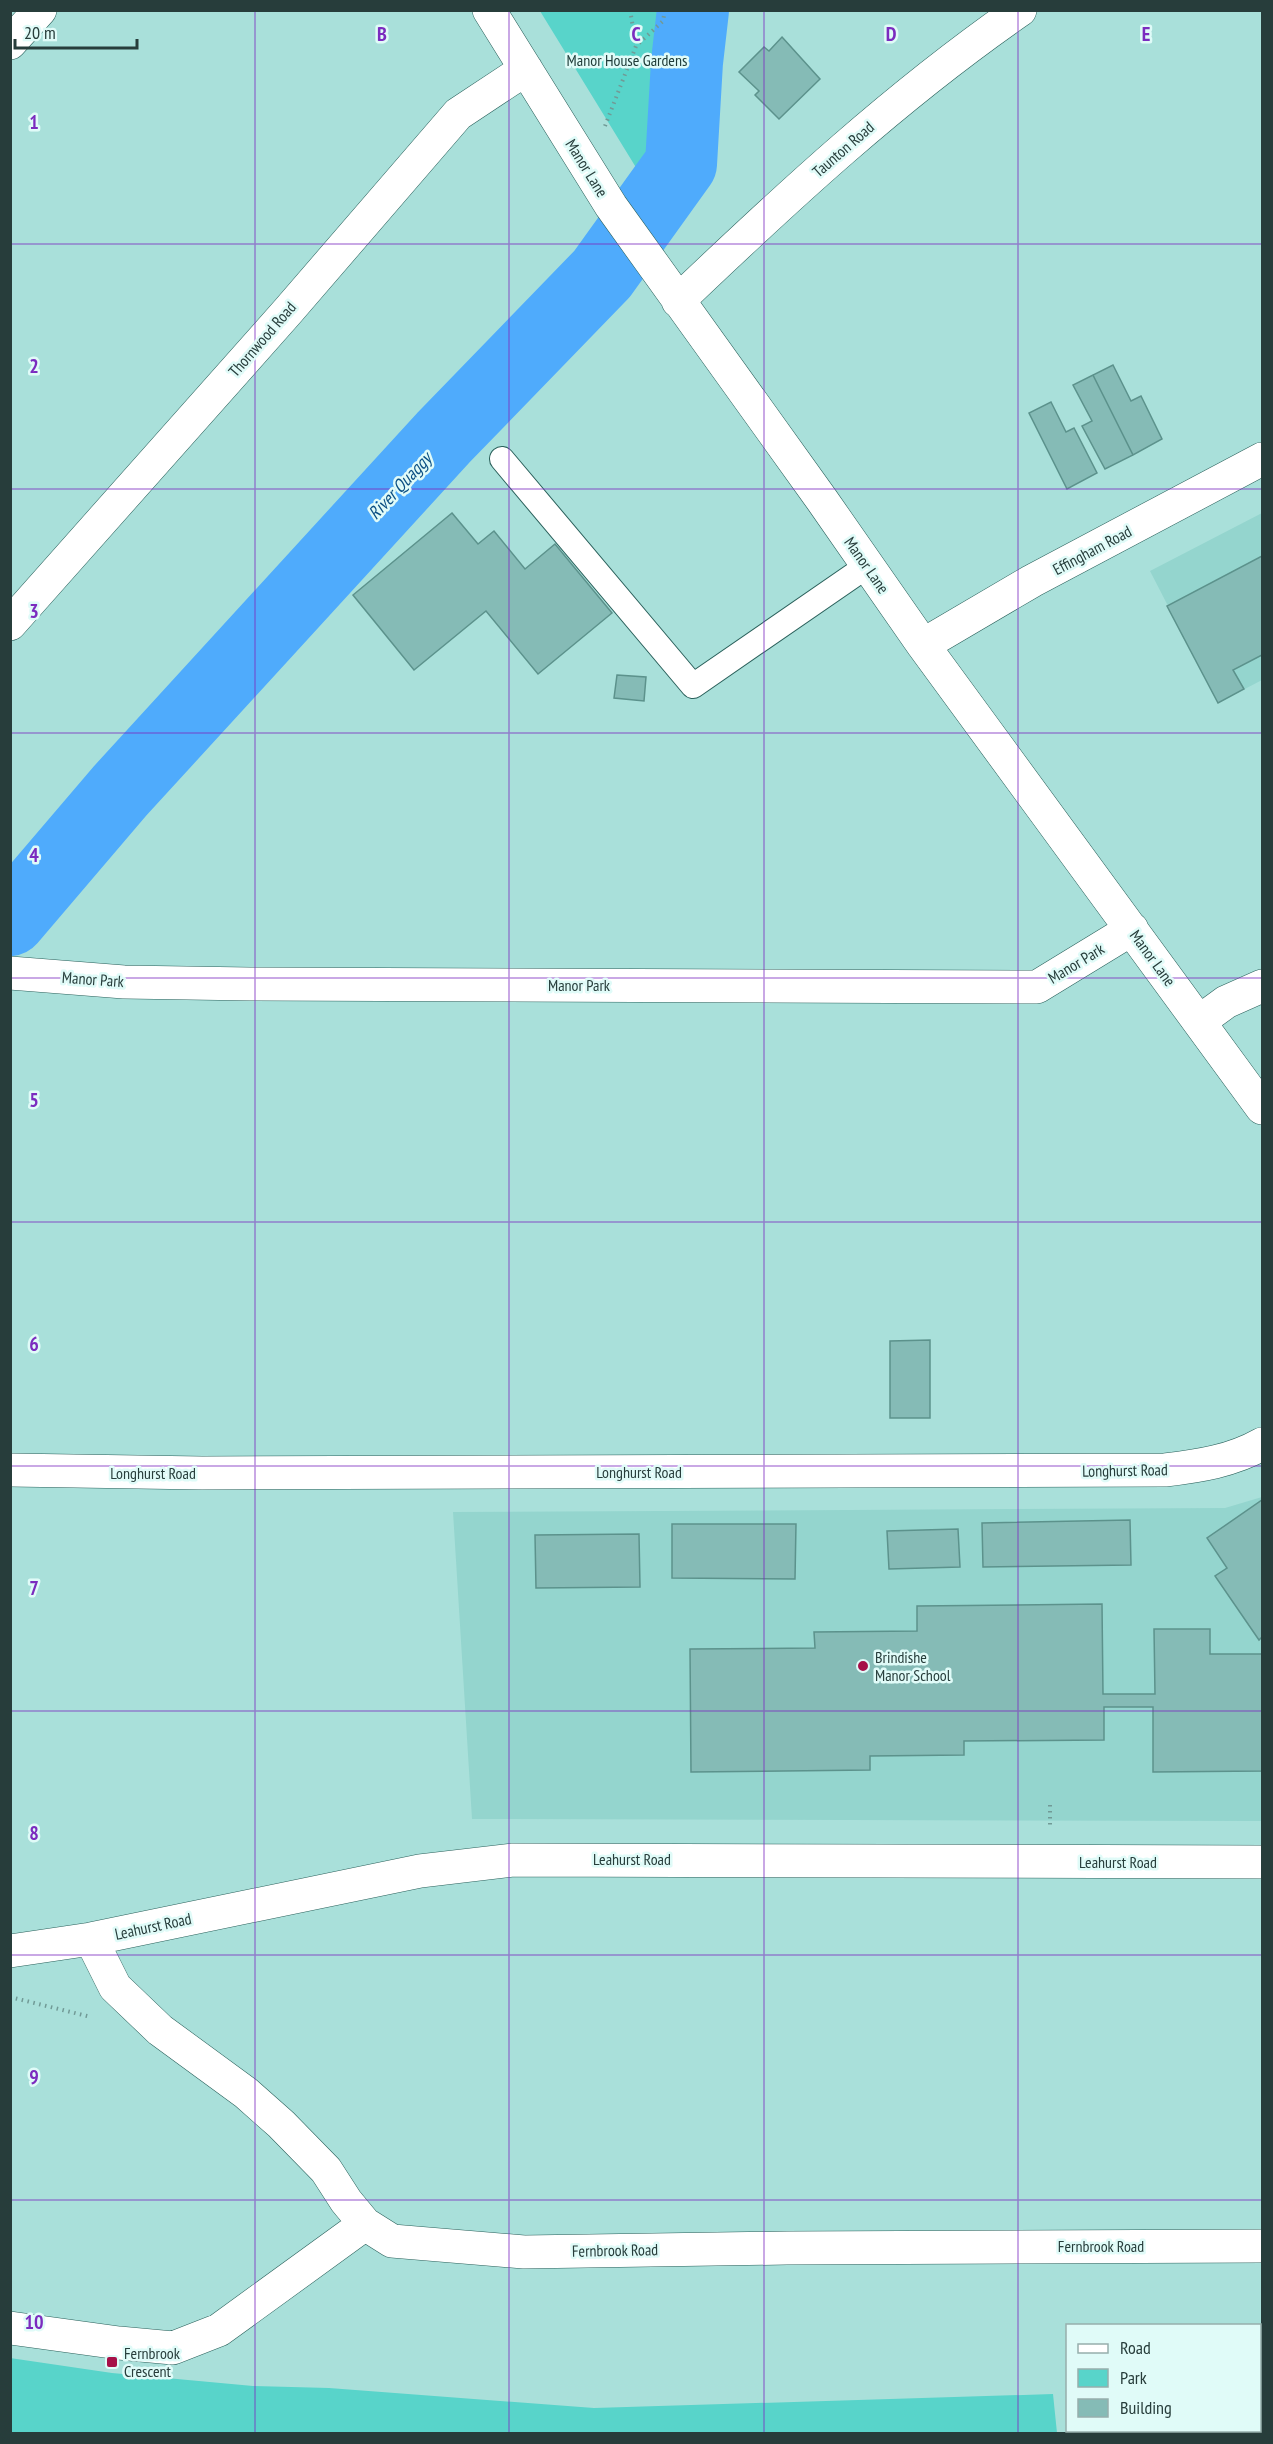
<svg xmlns="http://www.w3.org/2000/svg" width="1273" height="2444" font-family="'PT Sans Narrow',sans-serif">
<style>
.built{fill:#94d5ce}
.green{fill:#58d4ca}
.lines{fill:none;stroke-linecap:round;stroke-linejoin:round}
.river{stroke:#4fabfc;stroke-width:72}
.building{fill:#85bbb6;stroke:#5c928c;stroke-width:1.5}
.lane-casing{stroke:#2a605b;stroke-width:26}
.street-casing{stroke:#2a605b;stroke-width:34}
.path{stroke:#719a96;stroke-width:4;stroke-dasharray:1.5 4.5;stroke-linecap:butt}
.lane{stroke:#fff;stroke-width:24}
.street{stroke:#fff;stroke-width:33}
.grid{fill:none;stroke:#7b2cbf;stroke-width:1.5;stroke-opacity:0.55}
.poi-dot{fill:#a61048;stroke:#e0fbf8;stroke-width:2}
.labels{text-anchor:middle;stroke-width:5;stroke-linejoin:round;paint-order:stroke}
.park-label{font-size:16px;fill:#203d3a;stroke:#e0fbf8}
.street-label{font-size:16px;fill:#273d3b;stroke:#e0fbf8}
.poi-label{font-size:16px;fill:#273d3b;stroke:#e0fbf8;text-anchor:start}
.water-label{font-size:18px;font-style:italic;fill:#0c5084;stroke:#e0fbf8}
.grid-label{font-size:20px;text-anchor:middle;font-weight:bold;fill:#7b2cbf;stroke:#e0fbf8;stroke-width:5;stroke-linejoin:round;paint-order:stroke}
</style>
<rect width="100%" height="100%" fill="#a9e0da"/>
<path class="built" d="M 1262,513 L 1262,680 L 1218,703 L 1150,571 Z
M 1262,1497 L 1262,1821 L 472,1819 L 453,1512 L 1225,1508 Z"/>
<path class="green" d="M 540,11 L 680,11 L 672,114 L 659,161 L 640,174 Z
M 10,2358 L 112,2373 L 253,2386 L 329,2388 L 594,2408 L 1053,2394 L 1057,2433 L 11,2433 Z"/>
<g class="lines">
<path class="river" d="M 10,920 L 120,791 L 444,437 L 602,274 L 681,164 L 687,62 L 693,10"/>
</g>
<path class="building" d="M 782,37 L 820,79 L 779,119 L 755,95 L 759,91 L 739,72 L 764,47 L 769,51 Z
M 1113,365 L 1131,401 L 1141,396 L 1162,439 L 1133,455 L 1093,375 Z
M 1093,375 L 1133,455 L 1105,469 L 1082,426 L 1092,421 L 1073,385 Z
M 1051,402 L 1066,432 L 1074,428 L 1097,473 L 1067,489 L 1029,413 Z
M 452,513 L 478,544 L 494,531 L 525,569 L 555,544 L 612,613 L 538,674 L 486,611 L 414,670 L 353,595 Z
M 1262,556 L 1262,655 L 1233,670 L 1244,689 L 1218,703 L 1167,606 Z
M 617,675 L 646,677 L 644,701 L 614,698 Z
M 930,1340 L 930,1418 L 890,1418 L 890,1341 Z
M 1262,1500 L 1262,1637 L 1259,1640 L 1215,1576 L 1227,1568 L 1207,1538 Z
M 1130,1520 L 1131,1565 L 983,1567 L 982,1523 Z
M 672,1524 L 796,1524 L 795,1579 L 672,1578 Z
M 958,1529 L 960,1567 L 889,1569 L 887,1531 Z
M 639,1534 L 640,1587 L 536,1588 L 535,1535 Z
M 1102,1604 L 1103,1694 L 1155,1694 L 1154,1629 L 1210,1629 L 1210,1654 L 1262,1654 L 1262,1771 L 1153,1772 L 1153,1707 L 1104,1707 L 1104,1740 L 964,1741 L 964,1755 L 870,1756 L 870,1770 L 691,1772 L 690,1649 L 815,1648 L 814,1632 L 917,1631 L 917,1606 Z"/>
<g class="lines">
<g class="lane-casing">
<path id="lane" d="M 502,459 L 693,686 L 867,566"/>
</g>
<g class="street-casing">
<path id="street" d="M 489,10 L 611,206 L 822,500 L 923,645 L 1262,1108
M 10,43 L 40,10
M 678,301 C 787,197 896,96 1020,10
M 10,624 L 288,311 L 458,114 L 526,69
M 923,645 L 1032,581 L 1262,459
M 10,973 L 124,982 L 250,984 L 1037,987 L 1132,929
M 1200,1021 L 1226,1002 L 1262,986
M 10,1470 L 202,1473 L 1165,1470 C 1199,1466 1232,1461 1262,1444
M 91,1939 L 115,1987 L 160,2030 L 246,2093 L 281,2124 L 326,2170 L 346,2201 L 365,2224 L 392,2241 L 524,2252 L 787,2248 L 1262,2246
M 10,1951 L 91,1939 L 420,1871 L 513,1860 L 1262,1862
M 10,2328 L 119,2343 L 173,2348 L 219,2330 L 365,2224"/>
</g>
<path class="path" d="M 630,10 L 636,45
M 605,126 L 636,46 L 663,21 L 665,10
M 1050,1805 L 1050,1825
M 10,1997 L 91,2017"/>
<use href="#lane" class="lane"/>
<use href="#street" class="street"/>
</g>
<path class="grid" d="M 255,10 L 255,2434M 509,10 L 509,2434M 764,10 L 764,2434M 1018,10 L 1018,2434M 10,244 L 1262,244M 10,489 L 1262,489M 10,733 L 1262,733M 10,978 L 1262,978M 10,1222 L 1262,1222M 10,1466 L 1262,1466M 10,1711 L 1262,1711M 10,1955 L 1262,1955M 10,2200 L 1262,2200"/>
<g class="poi-dot">
<circle cx="863" cy="1666" r="6"/>
<rect x="106" y="2356" width="12" height="12" rx="3"/>
</g>
<g class="labels">
<g class="park-label">
<text x="627" y="66">Manor House Gardens</text>
</g>
<g class="street-label">
<text transform="translate(843 149) rotate(-41)" y="6">Taunton Road</text>
<text transform="translate(587 168) rotate(58)" y="6">Manor Lane</text>
<text transform="translate(262 339) rotate(-49)" y="6">Thornwood Road</text>
<text transform="translate(1092 550) rotate(-28)" y="6">Effingham Road</text>
<text transform="translate(867 565) rotate(55)" y="6">Manor Lane</text>
<text transform="translate(1153 958) rotate(54)" y="6">Manor Lane</text>
<text transform="translate(1076 963) rotate(-31)" y="6">Manor Park</text>
<text transform="translate(93 979) rotate(4)" y="6">Manor Park</text>
<text x="579" y="991">Manor Park</text>
<text transform="translate(1125 1470) rotate(-1)" y="6">Longhurst Road</text>
<text x="639" y="1478">Longhurst Road</text>
<text x="153" y="1479">Longhurst Road</text>
<text x="632" y="1865">Leahurst Road</text>
<text x="1118" y="1868">Leahurst Road</text>
<text transform="translate(153 1926) rotate(-12)" y="6">Leahurst Road</text>
<text x="1101" y="2252">Fernbrook Road</text>
<text transform="translate(615 2250) rotate(-1)" y="6">Fernbrook Road</text>
</g>
<g class="poi-label">
<text x="875" y="1663">Brindishe<tspan x="875" dy="18">Manor School</tspan></text>
<text x="124" y="2359">Fernbrook<tspan x="124" dy="18">Crescent</tspan></text>
</g>
<g class="water-label">
<text transform="translate(400 486) rotate(-47)" y="6">River Quaggy</text>
</g>
</g>
<g class="grid-label">
<text x="382" y="41">B</text>
<text x="636" y="41">C</text>
<text x="891" y="41">D</text>
<text x="1146" y="41">E</text>
<text x="34" y="129">1</text>
<text x="34" y="373">2</text>
<text x="34" y="618">3</text>
<text x="34" y="862">4</text>
<text x="34" y="1107">5</text>
<text x="34" y="1351">6</text>
<text x="34" y="1595">7</text>
<text x="34" y="1840">8</text>
<text x="34" y="2084">9</text>
<text x="34" y="2329">10</text>
</g>
<rect width="1273" height="2444" fill="none" stroke="#273d3b" stroke-width="24"/>
<rect x="1066" y="2324" width="195" height="108" fill="#e0fbf8" stroke="#96afac" stroke-width="1.5"/>
<rect x="1078" y="2344" width="30" height="9" fill="#ffffff" stroke="#96afac" stroke-width="1.5"/>
<text x="1120" y="2354" font-size="18" fill="#273d3b">Road</text>
<rect x="1078" y="2369" width="30" height="18" fill="#58d4ca" stroke="#96afac" stroke-width="1.5"/>
<text x="1120" y="2384" font-size="18" fill="#273d3b">Park</text>
<rect x="1078" y="2399" width="30" height="18" fill="#85bbb6" stroke="#96afac" stroke-width="1.5"/>
<text x="1120" y="2414" font-size="18" fill="#273d3b">Building</text>
<path d="M15 39v9h122v-9" fill="none" stroke="#273d3b" stroke-width="3"/>
<text x="24" y="39" font-size="18" fill="#273d3b" stroke="#e0fbf8" stroke-width="4.5" paint-order="stroke">20 m</text>
</svg>
